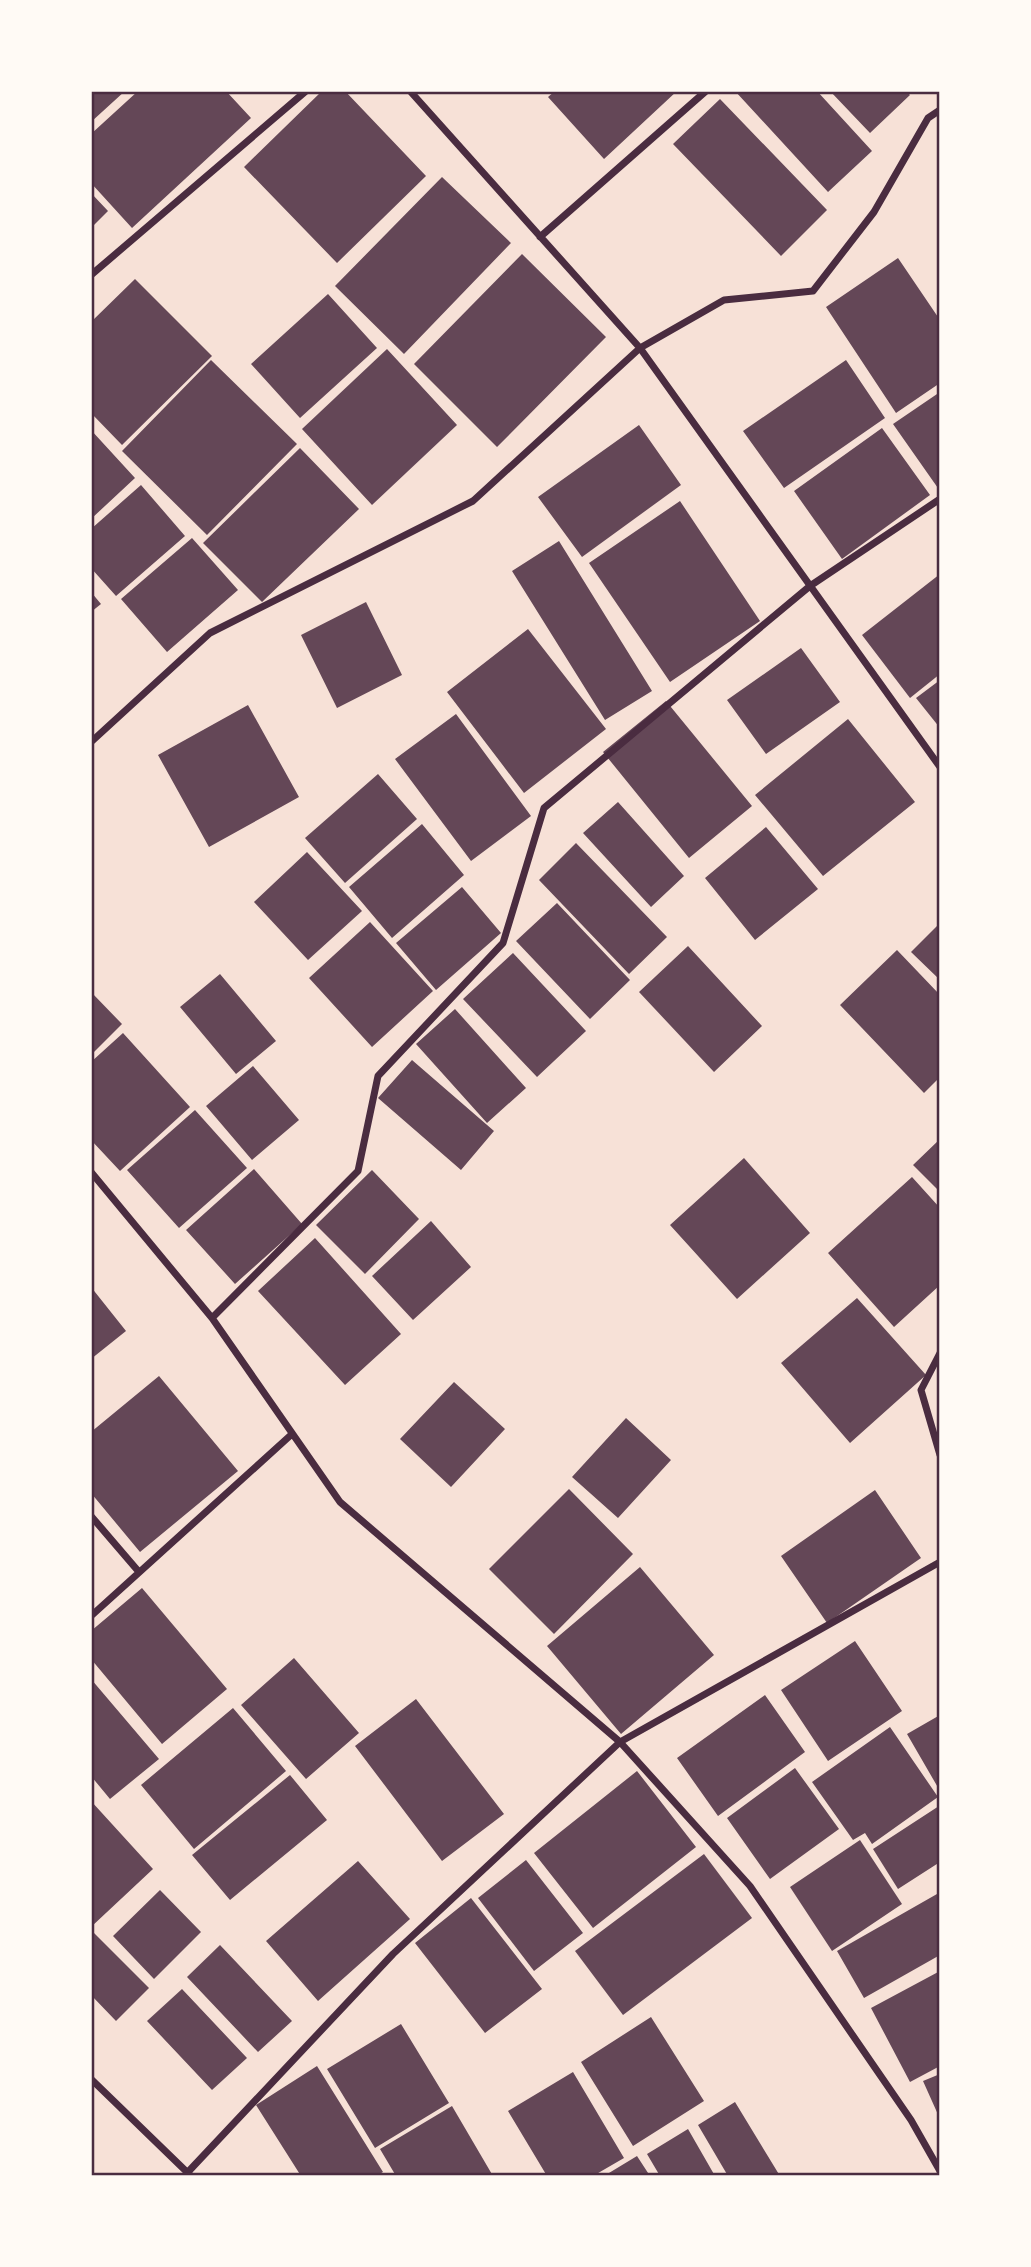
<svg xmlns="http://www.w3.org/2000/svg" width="1031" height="2267" font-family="Helvetica,sans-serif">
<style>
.building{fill:#644757}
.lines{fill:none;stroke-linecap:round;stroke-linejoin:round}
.minor{stroke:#4a2c40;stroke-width:7}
.neatline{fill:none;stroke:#4a2c40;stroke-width:2.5}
</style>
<rect width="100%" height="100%" fill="#f7e1d7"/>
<path class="building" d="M 91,91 L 125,91 L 91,122 Z
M 138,91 L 226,91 L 251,118 L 132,228 L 91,183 L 91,134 Z
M 322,91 L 345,91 L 426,176 L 337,263 L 244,167 Z
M 555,91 L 677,91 L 604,159 L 548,97 Z
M 735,91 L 817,91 L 872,151 L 828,192 Z
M 830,91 L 906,91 L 910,95 L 870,133 Z
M 720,99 L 827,210 L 781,256 L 673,144 Z
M 442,177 L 511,243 L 404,354 L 335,286 Z
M 91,193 L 108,211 L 91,228 Z
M 522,254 L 606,337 L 497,447 L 414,364 Z
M 898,258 L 940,320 L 940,383 L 896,413 L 826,307 Z
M 135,279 L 212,356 L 122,445 L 91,413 L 91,322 Z
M 328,294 L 377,348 L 300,418 L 251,364 Z
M 387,349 L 457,425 L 372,505 L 302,429 Z
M 211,360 L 297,444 L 207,535 L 122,451 Z
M 846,360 L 885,418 L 784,488 L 743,431 Z
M 940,392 L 940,491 L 893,424 Z
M 639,425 L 681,485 L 582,557 L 538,497 Z
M 882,428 L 930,495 L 842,559 L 794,491 Z
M 91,430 L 135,478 L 91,519 Z
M 300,448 L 359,509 L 262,602 L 203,543 Z
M 141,485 L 185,536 L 116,596 L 91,568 L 91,529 Z
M 680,501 L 760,621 L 670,682 L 589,563 Z
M 192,538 L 238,590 L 167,652 L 121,599 Z
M 559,541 L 652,691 L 605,720 L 512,571 Z
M 940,574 L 940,674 L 910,698 L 862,635 Z
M 91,592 L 101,604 L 91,612 Z
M 366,602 L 402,675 L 337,708 L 301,635 Z
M 528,629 L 606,729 L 524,793 L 447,692 Z
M 801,648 L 840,702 L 766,754 L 727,700 Z
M 940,680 L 940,728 L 916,698 Z
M 666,701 L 752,806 L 689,858 L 603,752 Z
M 248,705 L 299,797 L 209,847 L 158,755 Z
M 456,714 L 531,816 L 471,861 L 395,759 Z
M 848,719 L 915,802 L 823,876 L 755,795 Z
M 378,774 L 417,819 L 345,883 L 305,838 Z
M 618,802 L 684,876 L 651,907 L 583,833 Z
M 422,824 L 464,875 L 392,938 L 349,887 Z
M 766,827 L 818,889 L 755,940 L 705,878 Z
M 576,843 L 667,937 L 629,974 L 539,880 Z
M 307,852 L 362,911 L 308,960 L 254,902 Z
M 462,887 L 501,933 L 436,990 L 396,943 Z
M 557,903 L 630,980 L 590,1019 L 516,941 Z
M 370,922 L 433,991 L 372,1047 L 309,978 Z
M 940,923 L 940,980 L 911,952 Z
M 688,946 L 762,1026 L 714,1072 L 639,992 Z
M 897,950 L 940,995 L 940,1077 L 924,1093 L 840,1005 Z
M 513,953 L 586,1031 L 537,1077 L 463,999 Z
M 220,974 L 276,1041 L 236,1074 L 180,1007 Z
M 91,992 L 122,1024 L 91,1055 Z
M 455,1009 L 526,1088 L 487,1123 L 416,1044 Z
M 123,1033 L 190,1107 L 120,1171 L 91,1140 L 91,1062 Z
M 412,1060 L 494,1131 L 461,1170 L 378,1098 Z
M 253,1066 L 299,1120 L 252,1160 L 206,1106 Z
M 195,1110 L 247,1168 L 179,1228 L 127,1170 Z
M 940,1139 L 940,1192 L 913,1165 Z
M 744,1158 L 810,1233 L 737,1299 L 670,1225 Z
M 254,1169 L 302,1224 L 235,1284 L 186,1230 Z
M 372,1170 L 419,1219 L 365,1274 L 316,1225 Z
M 912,1177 L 940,1208 L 940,1285 L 894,1327 L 828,1253 Z
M 431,1221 L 471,1267 L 413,1320 L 372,1276 Z
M 315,1238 L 401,1334 L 345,1385 L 258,1291 Z
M 91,1287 L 126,1331 L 91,1359 Z
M 857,1298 L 926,1375 L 850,1443 L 781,1363 Z
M 159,1376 L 238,1471 L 140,1552 L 91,1493 L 91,1432 Z
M 454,1382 L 505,1429 L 451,1487 L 400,1439 Z
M 626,1418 L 671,1460 L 618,1518 L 572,1477 Z
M 569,1489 L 633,1554 L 554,1634 L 489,1569 Z
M 875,1490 L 921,1558 L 827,1623 L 781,1556 Z
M 640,1567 L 714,1655 L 621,1734 L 547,1646 Z
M 142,1588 L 227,1689 L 162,1744 L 91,1659 L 91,1631 Z
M 855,1641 L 902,1711 L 828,1761 L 781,1690 Z
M 294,1658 L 359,1733 L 306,1779 L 241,1705 Z
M 91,1679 L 159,1759 L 110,1799 L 91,1776 Z
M 765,1695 L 805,1752 L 718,1816 L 677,1758 Z
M 416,1699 L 504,1814 L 442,1861 L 355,1746 Z
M 233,1708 L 286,1771 L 194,1849 L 141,1785 Z
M 940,1715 L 940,1791 L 907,1734 Z
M 890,1727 L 938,1797 L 872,1844 L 865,1833 L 853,1840 L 812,1782 Z
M 795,1768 L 839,1829 L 770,1879 L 727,1818 Z
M 637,1771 L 696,1847 L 593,1928 L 534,1853 Z
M 290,1775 L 327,1820 L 230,1900 L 192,1855 Z
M 91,1801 L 153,1869 L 91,1927 Z
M 939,1806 L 940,1862 L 898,1889 L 873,1849 Z
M 860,1840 L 902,1904 L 832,1951 L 790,1887 Z
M 704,1854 L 752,1918 L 623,2015 L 575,1951 Z
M 526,1860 L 583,1933 L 534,1971 L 478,1898 Z
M 358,1861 L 410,1919 L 318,2001 L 266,1941 Z
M 160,1890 L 201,1932 L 154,1979 L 113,1936 Z
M 937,1894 L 940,1899 L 940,1955 L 864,1998 L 837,1951 Z
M 471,1898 L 542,1989 L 485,2033 L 415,1943 Z
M 92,1931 L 149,1988 L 116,2021 L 91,1995 Z
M 220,1945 L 292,2021 L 258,2052 L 187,1977 Z
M 940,1971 L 940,2066 L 910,2082 L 871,2008 Z
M 182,1989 L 247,2058 L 212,2090 L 147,2021 Z
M 651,2017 L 704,2101 L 633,2146 L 581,2062 Z
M 401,2024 L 449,2103 L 375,2148 L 327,2069 Z
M 317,2066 L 383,2172 L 376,2176 L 301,2176 L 256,2105 Z
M 573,2072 L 624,2158 L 593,2176 L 547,2176 L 508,2111 Z
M 940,2074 L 940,2119 L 923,2081 Z
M 735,2102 L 780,2176 L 728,2176 L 698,2125 Z
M 452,2106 L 493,2176 L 396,2176 L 380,2149 Z
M 688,2129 L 715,2176 L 660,2176 L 647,2154 Z
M 637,2156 L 650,2176 L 604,2176 Z"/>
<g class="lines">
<path class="minor" d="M 940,110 L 928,118 L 874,212 L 813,291 L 724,300 L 640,348 L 940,767
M 540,237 L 706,91
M 91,275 L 306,91
M 91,742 L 210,633 L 473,501 L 640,348 L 410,91
M 91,1172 L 212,1318 L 340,1502 L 620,1742 L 750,1886 L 911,2120 L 940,2171
M 212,1318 L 358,1171 L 378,1076 L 503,943 L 544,808 L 810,586 L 940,499
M 940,1353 L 921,1390 L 940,1455
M 91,1516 L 139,1572
M 91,1616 L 292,1434
M 91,2079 L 191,2176
M 188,2172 L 393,1954 L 620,1742 L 940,1562"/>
</g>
<rect width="1031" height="2267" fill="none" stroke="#fffaf5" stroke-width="186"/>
<rect x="93" y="93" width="845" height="2081" class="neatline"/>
</svg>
